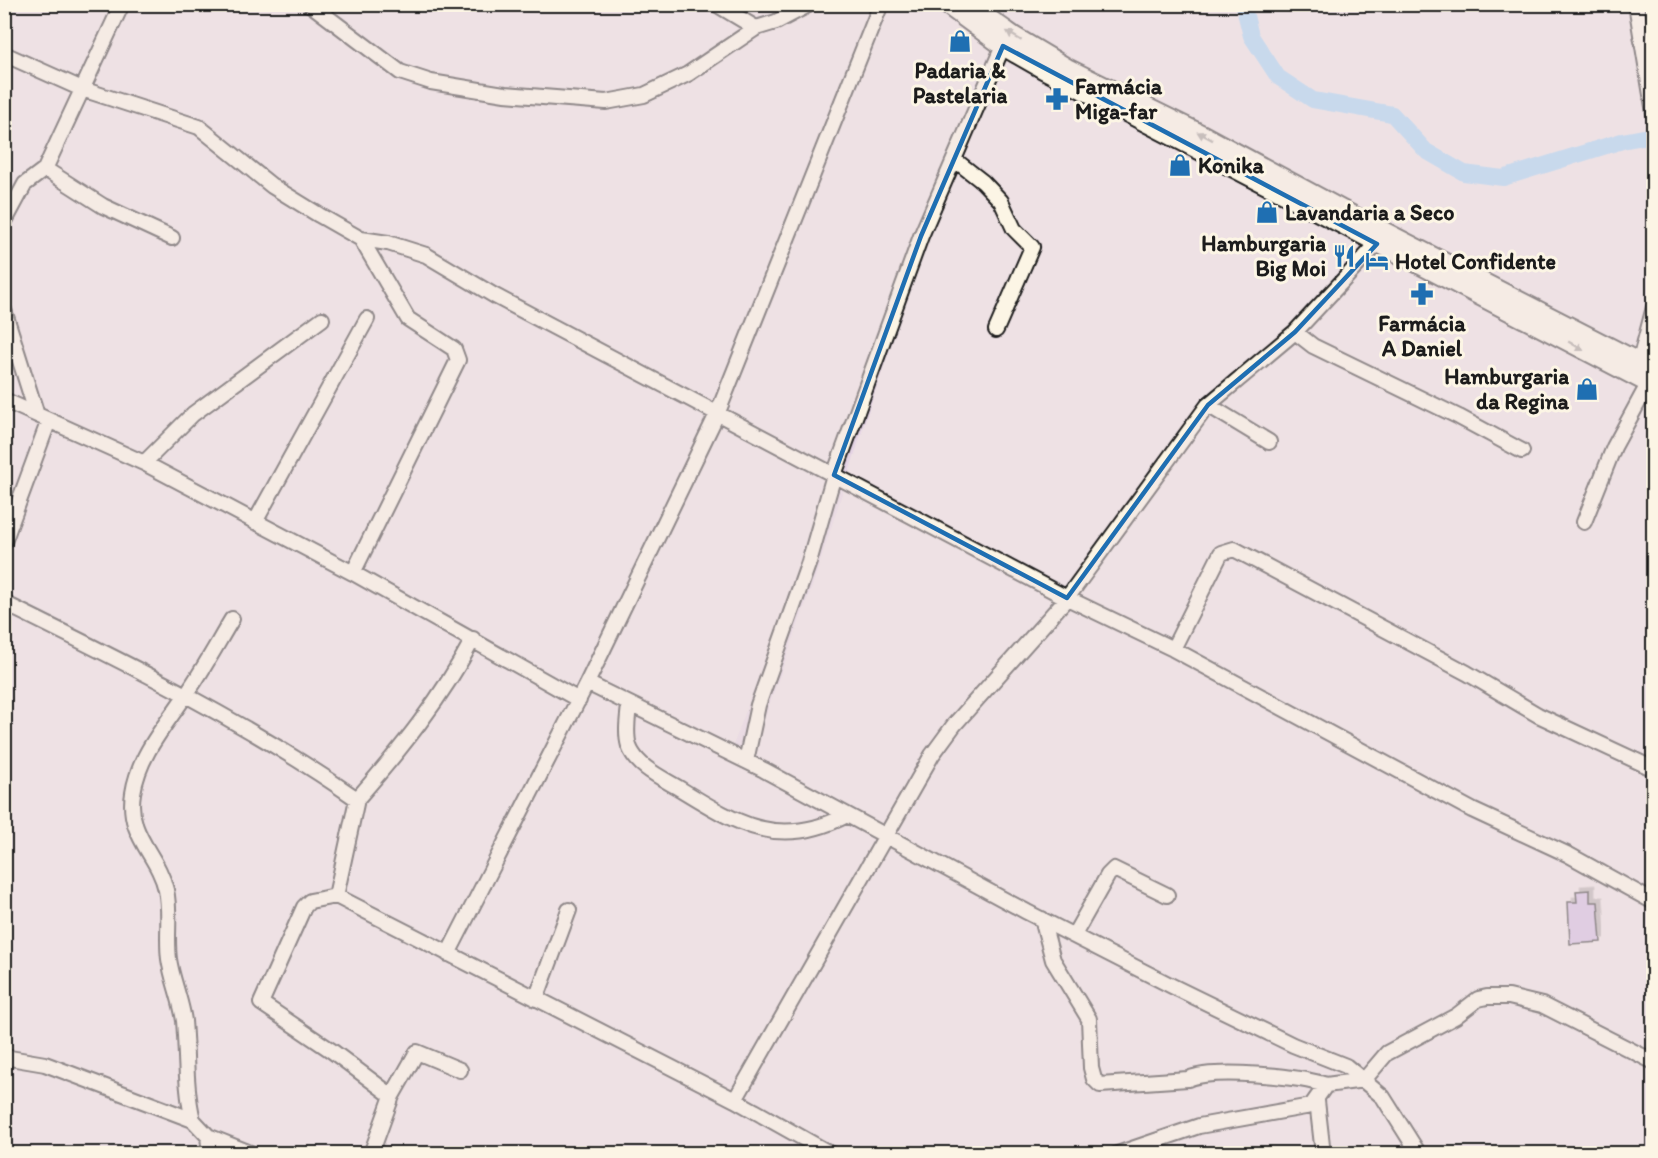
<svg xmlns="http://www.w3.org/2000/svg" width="1658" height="1158" font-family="Itim,sans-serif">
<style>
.built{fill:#e4d3e3}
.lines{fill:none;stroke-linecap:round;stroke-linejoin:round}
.canal{stroke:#9acef7;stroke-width:16}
.building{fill:#ceb3e1;stroke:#1c1c1c;stroke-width:1.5;filter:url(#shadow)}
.street-casing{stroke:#1c1c1c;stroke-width:18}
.secondary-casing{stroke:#1c1c1c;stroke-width:22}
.street{stroke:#fcf5e5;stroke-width:14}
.secondary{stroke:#fcf5e5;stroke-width:18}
.oneway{fill:#97938b}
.marked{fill:none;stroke:#1f6fb2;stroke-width:4.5;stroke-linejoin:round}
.labels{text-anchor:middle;stroke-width:6;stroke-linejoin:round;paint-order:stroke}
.poi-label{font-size:22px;font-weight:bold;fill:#1c1c1c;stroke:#fcf5e5;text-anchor:start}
</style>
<defs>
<filter id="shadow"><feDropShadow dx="4.5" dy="-4.5" stdDeviation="0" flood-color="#0004"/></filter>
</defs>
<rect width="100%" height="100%" fill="#eee1e4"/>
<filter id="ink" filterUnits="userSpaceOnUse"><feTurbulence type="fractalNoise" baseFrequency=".0167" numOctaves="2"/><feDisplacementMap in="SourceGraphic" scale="12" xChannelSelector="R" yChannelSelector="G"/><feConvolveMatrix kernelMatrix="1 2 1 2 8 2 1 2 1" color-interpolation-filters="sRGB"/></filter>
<g filter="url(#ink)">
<path class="built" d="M 987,58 L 1001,67 L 930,234 L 870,406 L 814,582 L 751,756 L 732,748 L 796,576 L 825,484 L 917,230 Z"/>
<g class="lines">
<path class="canal" d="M 1243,4 L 1251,36 L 1278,77 L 1313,100 L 1392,114 L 1426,151 L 1464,173 L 1503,178 L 1622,141 L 1654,135"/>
</g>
<path class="building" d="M 1590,890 L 1590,902 L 1598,902 L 1601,942 L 1570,944 L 1568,902 L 1577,902 L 1576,891 Z"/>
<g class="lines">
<g class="street-casing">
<path id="street" d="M 310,4 L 400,72 L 431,82 L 505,94 L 606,102 L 644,95 L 688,74 L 756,28 L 776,22 L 810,4
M 716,4 L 756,28
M 1636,4 L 1654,113
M 4,54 L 82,89 L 199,127 L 272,186 L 319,215 L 361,239 L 388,243 L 426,255 L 495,296 L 1067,598 L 1173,649 L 1472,810 L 1569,855 L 1654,902
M 955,160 L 983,182 L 1001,201 L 1014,229 L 1032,247 L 996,330
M 45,169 L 103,206 L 172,238
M 4,223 L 25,184 L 45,169 L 122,4
M 4,310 L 37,415
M 1295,332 L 1313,346 L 1459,417 L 1522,451
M 1640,360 L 1654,307
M 4,400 L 144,463 L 353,573 L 579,700
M 1208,405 L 1269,442
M 144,463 L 193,414 L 322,319
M 255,522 L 367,319
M 1584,522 L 1614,447 L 1646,388
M 4,542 L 49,420
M 353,573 L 458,360 L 454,349 L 408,319 L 361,239
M 4,603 C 126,663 245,721 357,799 L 336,896 L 735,1100 L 831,1154
M 1173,649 L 1221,553 L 1234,549 L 1467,673 L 1538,715 L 1654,769
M 587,683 L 764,770 L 1027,912 L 1172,986 L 1293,1045 L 1346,1066 L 1383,1097 L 1419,1154
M 629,705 C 628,717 625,733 629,746 C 636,766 660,777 677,787 C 736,823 778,851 847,815
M 746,761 L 758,705 L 809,562 L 834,475 L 921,236 L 1003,46
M 357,799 C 401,749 442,698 473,639
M 336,896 L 310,901 L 304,907 L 261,1003 L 332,1051 L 392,1096
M 1042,919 L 1053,960 L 1089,1019 L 1091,1068 L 1094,1079 L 1100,1085 L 1188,1079 C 1213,1068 1298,1076 1326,1085
M 1074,935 L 1108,875 L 1114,869 L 1167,895
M 448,954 L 587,683 L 718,412 L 881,4
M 536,999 L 569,910
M 4,1057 L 45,1064 L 193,1120 L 208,1136 L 253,1154
M 735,1100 L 932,755 L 954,725 L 1067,598 L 1208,405 L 1295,332 L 1377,244
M 1317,1101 L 1323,1154
M 193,1120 C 185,1087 187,1055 184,1021 C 181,999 172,980 169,959 C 166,936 171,913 166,890 C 158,854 126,836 133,793 C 139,754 166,725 187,693 C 203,670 217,644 232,619
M 208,1136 L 210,1154
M 371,1154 L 392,1096 L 417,1052 L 460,1070
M 1117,1154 L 1199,1126 L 1311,1106 L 1326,1085 L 1364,1080 L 1387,1053 L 1456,1016 L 1478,999 L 1487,997 L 1509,997 L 1542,1005 L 1654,1062"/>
</g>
<g class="secondary-casing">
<path id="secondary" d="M 946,4 L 1003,46 L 1043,69 L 1654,386
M 968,4 L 1015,37 L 1067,68 L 1201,134 L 1340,209 L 1654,370"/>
</g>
<use href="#street" class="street"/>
<use href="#secondary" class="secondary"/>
</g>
<defs><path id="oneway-solid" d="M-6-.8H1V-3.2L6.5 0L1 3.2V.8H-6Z" transform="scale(1.5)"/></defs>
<g class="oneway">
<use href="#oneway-solid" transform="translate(1014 36) rotate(-148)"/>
<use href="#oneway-solid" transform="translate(1205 136) rotate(-152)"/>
<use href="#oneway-solid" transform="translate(1576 346) rotate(30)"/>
</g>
</g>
<path d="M0 0H1658V1158H0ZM 1003,46 L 1377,244 L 1295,332 L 1208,405 L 1067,598 L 834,475 L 921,236 Z" fill="#eee1e4" fill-opacity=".55" fill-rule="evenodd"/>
<path class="marked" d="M 1003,46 L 1377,244 L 1295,332 L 1208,405 L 1067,598 L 834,475 L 921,236 Z"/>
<defs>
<g id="shop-bare" transform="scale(1.8)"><path d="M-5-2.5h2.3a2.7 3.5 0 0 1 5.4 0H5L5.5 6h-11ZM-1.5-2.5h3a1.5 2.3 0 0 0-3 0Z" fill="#1f6fb2" stroke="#fcf5e5" stroke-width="2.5" paint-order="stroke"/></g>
<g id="pharmacy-bare" transform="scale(1.8)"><path d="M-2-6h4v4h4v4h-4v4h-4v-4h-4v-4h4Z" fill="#1f6fb2" stroke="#fcf5e5" stroke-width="2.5" paint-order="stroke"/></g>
<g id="restaurant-bare" transform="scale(1.8)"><path d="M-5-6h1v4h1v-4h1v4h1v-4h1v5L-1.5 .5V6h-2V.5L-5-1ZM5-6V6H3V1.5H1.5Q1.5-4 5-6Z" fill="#1f6fb2" stroke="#fcf5e5" stroke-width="2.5" paint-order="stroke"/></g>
<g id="hotel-bare" transform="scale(1.8)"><path d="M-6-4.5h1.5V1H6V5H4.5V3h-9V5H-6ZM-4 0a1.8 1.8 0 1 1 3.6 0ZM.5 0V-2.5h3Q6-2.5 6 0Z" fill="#1f6fb2" stroke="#fcf5e5" stroke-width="2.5" paint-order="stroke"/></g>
</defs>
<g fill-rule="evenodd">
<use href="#shop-bare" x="960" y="41"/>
<use href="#pharmacy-bare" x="1057" y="99"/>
<use href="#shop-bare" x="1180" y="165"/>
<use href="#shop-bare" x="1267" y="212"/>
<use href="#restaurant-bare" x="1344" y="256"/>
<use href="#hotel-bare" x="1377" y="261"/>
<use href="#pharmacy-bare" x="1422" y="294"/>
<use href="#shop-bare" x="1587" y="389"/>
</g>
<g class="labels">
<g class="poi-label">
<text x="960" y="78" text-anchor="middle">Padaria &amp;<tspan x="960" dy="25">Pastelaria</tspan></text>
<text x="1075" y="94">Farmácia<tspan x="1075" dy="25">Miga-far</tspan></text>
<text x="1198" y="173">Konika</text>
<text x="1285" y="220">Lavandaria a Seco</text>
<text x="1326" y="251" text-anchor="end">Hamburgaria<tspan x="1326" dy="25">Big Moi</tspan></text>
<text x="1395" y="269">Hotel Confidente</text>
<text x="1422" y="331" text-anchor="middle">Farmácia<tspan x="1422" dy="25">A Daniel</tspan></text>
<text x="1569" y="384" text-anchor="end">Hamburgaria<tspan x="1569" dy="25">da Regina</tspan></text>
</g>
</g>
<rect width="1658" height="1158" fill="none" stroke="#fcf5e5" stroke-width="24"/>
<rect x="12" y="12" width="1634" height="1134" fill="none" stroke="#1c1c1c" stroke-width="2" filter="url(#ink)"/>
</svg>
